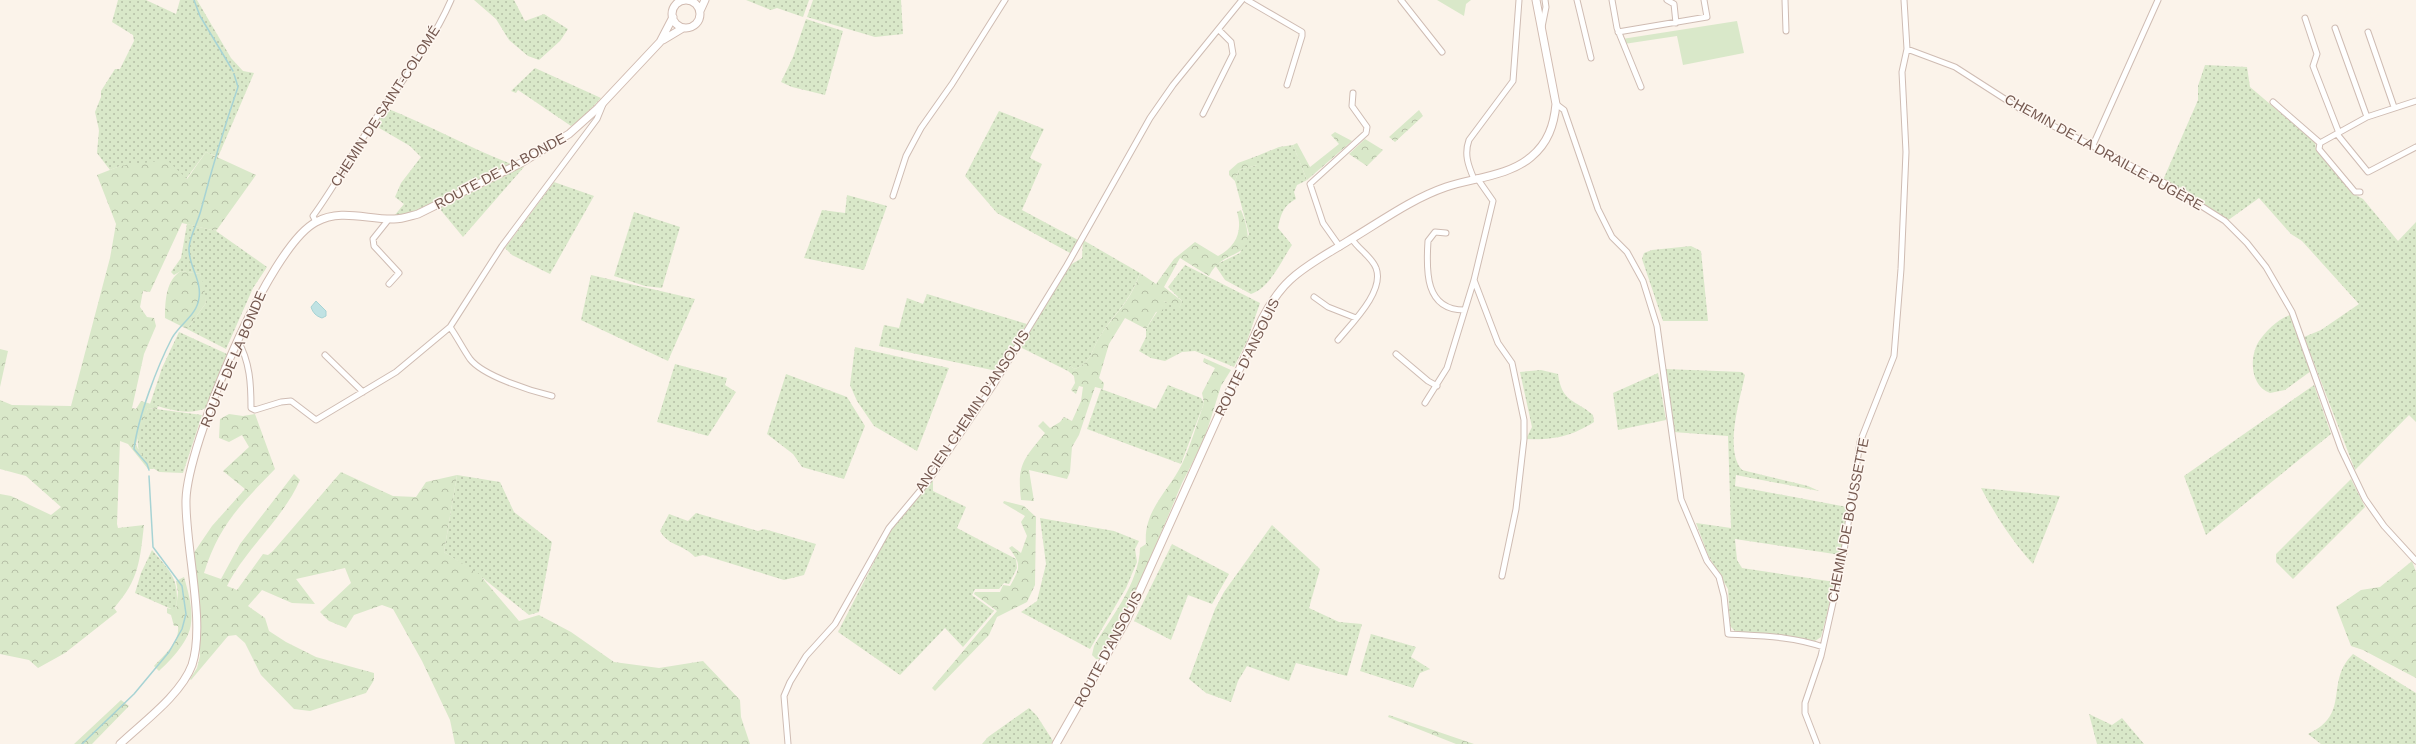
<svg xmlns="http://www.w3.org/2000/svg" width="2416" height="744" font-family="Helvetica,sans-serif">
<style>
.grass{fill:url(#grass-dots)}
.forest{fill:url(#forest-crowns)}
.green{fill:#d9e8c9}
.water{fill:#c0e2e3;stroke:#a7d3d4}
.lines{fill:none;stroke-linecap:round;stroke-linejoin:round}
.stream{stroke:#a7d3d4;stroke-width:1.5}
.street-casing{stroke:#cfbcb3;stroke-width:7}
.secondary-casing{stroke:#d1bbb1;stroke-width:9}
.street{stroke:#fff;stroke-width:5}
.secondary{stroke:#fff;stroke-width:7}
.labels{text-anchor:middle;stroke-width:3;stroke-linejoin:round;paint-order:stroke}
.street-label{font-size:14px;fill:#74584f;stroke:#fef7f1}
</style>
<defs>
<pattern id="grass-dots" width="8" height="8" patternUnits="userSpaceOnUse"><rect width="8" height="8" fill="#d9e8c9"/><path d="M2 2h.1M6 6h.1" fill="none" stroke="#b5bfa6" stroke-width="1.8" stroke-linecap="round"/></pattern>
<pattern id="forest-crowns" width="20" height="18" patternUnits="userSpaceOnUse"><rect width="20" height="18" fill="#d9e8c9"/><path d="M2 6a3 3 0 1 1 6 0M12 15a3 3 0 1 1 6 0" fill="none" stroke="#b5bfa6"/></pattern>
</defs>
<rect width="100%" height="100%" fill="#fbf3ea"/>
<path class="grass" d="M 118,0 L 146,0 L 176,14 L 180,0 L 197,0 L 231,58 L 243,71 L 254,73 L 218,157 L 206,152 L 186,179 L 120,166 L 110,170 L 97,153 L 99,130 L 95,112 L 101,97 L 101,91 L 115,69 L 120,69 L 134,41 L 133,35 L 112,22 Z
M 474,0 L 514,0 L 525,21 L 544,14 L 568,29 L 560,41 L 539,60 L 528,56 L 509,40 L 496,19 Z
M 746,0 L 809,0 L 803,17 L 777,8 L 771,10 Z
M 813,0 L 901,0 L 903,34 L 875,37 L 807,17 Z
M 806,19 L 843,31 L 825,95 L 792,87 L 781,82 L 793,57 Z
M 2205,65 L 2247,67 L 2250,87 L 2315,142 L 2316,149 L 2354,194 L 2363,199 L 2398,241 L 2416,222 L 2416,422 L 2409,415 L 2355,470 L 2304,337 L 2321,330 L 2359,304 L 2302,241 L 2291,234 L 2259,198 L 2227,221 L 2188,193 L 2163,180 L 2198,100 L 2198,86 Z
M 535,68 L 601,98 L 582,118 L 571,126 L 518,90 L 516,93 L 511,91 Z
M 386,108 C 429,125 468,147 511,164 L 416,212 L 394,216 L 404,204 L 395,197 L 401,183 L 421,157 L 410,146 L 374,125 Z
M 999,111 L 1044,129 L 1030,158 L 1042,164 L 1022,210 L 1078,240 L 1070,253 L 997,213 L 965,176 Z
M 1293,145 L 1307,180 L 1297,185 L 1294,192 L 1296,199 C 1283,206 1281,214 1278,228 L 1292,245 C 1281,261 1270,288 1251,294 L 1225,280 L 1215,265 L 1240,253 L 1249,234 L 1235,181 L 1239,170 L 1257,165 L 1257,156 L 1279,147 Z
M 522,166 L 524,167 L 463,237 L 439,208 Z
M 554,182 L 594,196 L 550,274 L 512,255 L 505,248 Z
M 847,195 L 887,206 L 864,270 L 804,258 L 822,210 L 845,213 Z
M 634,212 L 680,227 L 662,288 L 645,286 L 614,276 Z
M 187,224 L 216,231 L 267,267 L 253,288 L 226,349 L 187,329 L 206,303 L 200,274 L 181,271 L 174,275 L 171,272 L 181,258 Z
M 1083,240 L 1140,273 C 1129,303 1118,309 1102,333 C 1092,347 1093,362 1075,369 L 1070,366 L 1068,371 L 1020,347 L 1070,265 L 1082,258 Z
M 1691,246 L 1701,251 L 1708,321 L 1663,321 L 1642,259 L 1644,253 L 1652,250 Z
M 1185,265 L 1260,303 L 1247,341 L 1234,367 L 1195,351 L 1182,352 L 1165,361 L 1151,358 L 1139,351 L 1146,337 L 1146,329 L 1164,301 L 1179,308 L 1182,301 L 1168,287 Z
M 591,275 L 695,299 L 668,361 L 581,320 Z
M 927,294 L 1027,324 L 1001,368 L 992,370 L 879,346 L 884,325 L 899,328 L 907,298 L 923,304 Z
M 2290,315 L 2311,371 L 2285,390 L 2270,393 C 2250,386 2249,357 2259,341 C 2266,331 2278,319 2290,315 Z
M 179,332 L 227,354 L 206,408 C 188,416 168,409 150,404 L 162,368 Z
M 855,347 L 949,368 L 917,451 L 874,426 L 857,401 L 850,385 Z
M 675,364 L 727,378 L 725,385 L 736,392 L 708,436 L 657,422 Z
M 1665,369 L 1742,372 L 1745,375 C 1740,399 1724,451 1742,470 L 1808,486 L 1819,491 L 1736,475 L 1735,486 L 1847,507 L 1841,555 L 1735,539 L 1737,560 L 1742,568 L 1835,582 L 1821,637 L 1815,641 L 1755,633 L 1737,633 L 1730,626 L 1728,589 L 1708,555 L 1696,523 L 1731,528 L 1728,436 L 1673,432 Z
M 1541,370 L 1558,374 C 1562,403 1575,399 1593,415 L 1594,422 C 1570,437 1554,440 1526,439 L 1532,427 L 1520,372 Z
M 1658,373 L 1666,420 L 1618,430 L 1613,393 Z
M 786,374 L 847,397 L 865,426 L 844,479 L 802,467 L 793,454 L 767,434 Z
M 1168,385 L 1201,398 L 1204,403 L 1181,464 L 1087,429 L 1101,389 L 1156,409 Z
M 2314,385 L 2331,434 L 2206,535 L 2184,476 Z
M 148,408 L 202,415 L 183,473 L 159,472 C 128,452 137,437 148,408 Z
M 457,475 L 500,482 L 514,512 L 552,542 L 539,612 L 529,615 L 479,575 L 444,552 Z
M 933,478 L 933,491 L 966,507 L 957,528 L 1016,559 L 1017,568 L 1009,584 L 1004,583 L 999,589 L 975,589 L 972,595 L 994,611 L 963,647 L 945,628 L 900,675 L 838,632 L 890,531 Z
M 2351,479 L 2365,507 L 2293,579 L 2276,562 L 2276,554 Z
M 1981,488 L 2060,496 L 2033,564 C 2012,541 1996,516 1981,488 Z
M 696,513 L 758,531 L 764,529 L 816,544 L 804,575 L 784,580 L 703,555 L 695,557 C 683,544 668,546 660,531 L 669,514 L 688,521 Z
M 1040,518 L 1114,531 L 1139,541 L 1135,549 L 1137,562 L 1126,588 L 1090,649 L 1021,612 L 1037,601 L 1046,564 Z
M 1272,525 L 1320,569 L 1309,608 L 1339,622 L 1362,624 L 1347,676 L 1296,663 L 1289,681 L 1247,666 L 1238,681 L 1231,702 L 1206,693 L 1189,679 L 1215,609 L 1224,592 Z
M 1172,544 L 1229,574 L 1212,604 L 1188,595 L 1171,640 L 1134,621 Z
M 152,550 C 172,573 180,580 176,611 L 135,593 L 141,573 Z
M 1371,634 L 1416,647 L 1411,657 L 1430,669 L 1420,673 L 1413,688 L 1360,671 Z
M 2353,654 L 2416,693 L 2416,744 L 2321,744 L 2308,734 C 2352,714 2324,682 2353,654 Z
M 1029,708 L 1037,716 L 1053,741 L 1051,744 L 982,744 L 988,737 Z
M 2089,714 L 2112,725 L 2122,718 L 2144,744 L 2097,744 Z"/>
<path class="forest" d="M 1419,110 L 1423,116 L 1395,142 L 1389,137 Z
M 1335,132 L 1352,141 L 1307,180 L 1293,145 L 1297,143 L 1310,167 L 1339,144 L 1331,135 Z
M 1365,139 L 1383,150 L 1367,166 L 1349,154 Z
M 206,152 L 256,175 L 216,231 L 182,223 L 150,292 L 143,291 L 140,307 L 147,317 L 154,318 L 156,326 L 144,354 L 132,408 L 136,409 L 141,401 L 158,406 L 157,409 L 148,408 L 136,444 L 138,449 L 154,469 L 148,469 L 128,444 L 120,441 L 117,524 L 118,528 L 144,525 C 140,560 139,580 114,608 L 117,612 L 65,653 L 38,668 L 29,660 L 0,654 L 0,494 L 11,496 L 51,515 L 61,507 L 26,476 L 0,469 L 0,400 L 12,405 L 71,406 L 110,258 L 116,224 L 97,175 L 120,166 L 167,160 L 187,179 Z
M 1257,156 L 1257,165 L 1239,170 L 1235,181 L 1229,175 L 1229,171 L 1238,163 Z
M 1241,210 C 1263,266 1225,243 1209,276 L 1180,258 L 1164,287 L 1182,301 L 1179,309 L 1164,301 L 1163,311 L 1156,312 L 1146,329 L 1125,318 L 1109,344 L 1099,378 L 1104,383 L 1103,389 L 1095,387 L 1079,435 L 1072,447 L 1070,472 L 1067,479 L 1029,470 L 1034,501 L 1021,500 C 1017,464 1023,460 1045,433 L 1038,426 L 1043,421 L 1050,428 L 1060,422 L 1064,417 L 1072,421 L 1081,401 L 1083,387 L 1079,386 L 1076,394 L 1071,390 L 1075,383 L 1074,376 L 1068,371 L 1070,366 L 1075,369 C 1093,362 1092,347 1102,333 C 1118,310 1130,302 1140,273 L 1156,284 L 1174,259 L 1195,242 L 1218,256 C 1236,247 1243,231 1237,212 Z
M 181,271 L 200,274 L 204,285 L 206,303 L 187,329 L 165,318 C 165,301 166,280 181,271 Z
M 0,349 L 8,351 L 0,387 Z
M 1204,358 L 1231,370 L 1221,386 L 1204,440 L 1182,483 L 1137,590 L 1100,659 L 1096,659 L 1092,655 L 1094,646 C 1112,616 1139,583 1140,548 L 1146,544 C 1143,510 1169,491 1182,464 C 1191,445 1197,423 1204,403 L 1202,393 L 1215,368 L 1203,362 Z
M 229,414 L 243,416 L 255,414 L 275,469 C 241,504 219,525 204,573 L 221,579 L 240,544 L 294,474 L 300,480 C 283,519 246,548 227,586 L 237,590 L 263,554 L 268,555 L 273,551 L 341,472 L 393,496 L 416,497 L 426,482 L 457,475 L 444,552 L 479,574 L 519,621 L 539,615 L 571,632 L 614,662 L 659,668 L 703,661 L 740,700 L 741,717 L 750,744 L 455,744 L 450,720 L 422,661 L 393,609 L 382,605 L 354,615 L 346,628 L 329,621 L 320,612 L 351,583 L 345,568 L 296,579 L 315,604 L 292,603 L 262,590 L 248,606 L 265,618 L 269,631 L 286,642 L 316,657 L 374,673 L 374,680 L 366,693 L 310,711 L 294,709 L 261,675 L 245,643 L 236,635 L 228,636 L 191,680 L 190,679 L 197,668 L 200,656 L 193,554 L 212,526 L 245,489 L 223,471 L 249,447 L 242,435 L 229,442 L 219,438 L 220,419 Z
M 1004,501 L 1024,506 L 1036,517 L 1035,585 L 1027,602 L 997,617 L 989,635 L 935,691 L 932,688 L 997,611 L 974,594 L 975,592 L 1000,592 L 1003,585 L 1010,586 C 1020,568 1022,565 1009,548 L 1012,546 L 1021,553 L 1027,536 L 1021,522 L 1025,516 L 1003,503 Z
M 2412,561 L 2416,572 L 2416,678 L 2363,650 L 2351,646 L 2336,607 L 2361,590 L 2380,587 Z
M 184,577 C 188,591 193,608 191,623 C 190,640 171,660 159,671 L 154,666 C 164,655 180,642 178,626 L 174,626 L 171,615 L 167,613 L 167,608 L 176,610 L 178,592 L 176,581 Z
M 121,700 L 129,706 L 92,744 L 74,744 Z
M 1389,715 L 1474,744 L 1456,744 L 1388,717 Z"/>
<path class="green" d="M 1437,0 L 1471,0 L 1466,4 L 1464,16 Z
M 1737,21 L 1744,53 L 1683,65 L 1677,36 L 1624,44 L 1622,39 Z"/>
<path class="water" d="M 316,301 L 326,311 L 326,316 L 322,318 C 316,316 313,313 311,307 Z"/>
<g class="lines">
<path class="stream" d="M 194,0 L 200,16 L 233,71
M 149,470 L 147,464 L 134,449 C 138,417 157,367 172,338 C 180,324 197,315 199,298 C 202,280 188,265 189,248 C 190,235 198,222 201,210 C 212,168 224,128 238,87 L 234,74
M 82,744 L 134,694 L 169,652 L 182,629 L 186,614 L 182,586 L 153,547 L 149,476"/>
<g class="street-casing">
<path id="street" d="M 1247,0 L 1302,32 L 1302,36 L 1287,85
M 1401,0 L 1442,52
M 1577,0 L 1591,58
M 1612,0 L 1617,28 L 1641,87
M 1667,0 L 1674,4 L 1676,23
M 1785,0 L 1786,31
M 2305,18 L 2317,54 L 2313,66 L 2339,133
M 1542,27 L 1546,7 L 1545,0
M 2335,28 L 2367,117
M 1618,32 L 1707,17 L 1704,0
M 2368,32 L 2394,107
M 1907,49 L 1955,67 L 2022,110 L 2165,183 L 2225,221 L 2247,243 L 2266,267 L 2292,312 L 2341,449 L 2365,499 L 2384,526 L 2416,561
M 2273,102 L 2320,143
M 1556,104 L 1564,110 L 1598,209 L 1612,237 L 1627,252 L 1643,281 L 1657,326 L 1681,499 L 1707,561 L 1719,577 L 1724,596 L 1728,634 C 1760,636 1792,636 1823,647
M 1203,114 L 1233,54 L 1231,42 L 1219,30
M 2337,134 L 2368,172 L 2416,147
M 2320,143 L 2367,117 L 2416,101
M 2320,143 L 2319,149 L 2355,192 L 2360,192
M 2093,145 L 2158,0
M 1474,179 C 1468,165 1464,154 1469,140 L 1513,81 L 1519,0
M 893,196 L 906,156 L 921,128 L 952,84 L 1005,0
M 316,222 L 313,216 C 335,186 353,152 374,121 C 401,82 432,44 451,0
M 1446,233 L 1435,232 L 1428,241 C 1426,271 1425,310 1464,310
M 1340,247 L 1323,223 L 1310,184 L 1366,133 L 1367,127 L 1352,106 L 1353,93
M 1474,280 L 1498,343 L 1512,363 L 1524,420 L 1524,439 L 1516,509 L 1502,576
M 389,284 L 399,273 L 374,246 L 373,239 L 389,219
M 1314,297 L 1328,307 L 1356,318
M 450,327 C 457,337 463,349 470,359 C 483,376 531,391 552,396
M 1338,340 C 1352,323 1385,291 1376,268 C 1372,257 1358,249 1352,239
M 238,341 C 250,362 251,384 251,408 L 255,410 L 281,402 L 291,401 L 316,420 L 396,372 L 450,327 L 502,246 L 597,119 L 604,102
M 1396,354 L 1428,381 L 1437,386
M 325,355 L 363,392
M 1425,403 L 1447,368 L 1474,280 L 1493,201 L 1477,178
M 788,744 L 784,696 L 790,682 L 806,656 L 835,624 L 889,528 L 929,480 L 995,383 L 1067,265 L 1150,118 L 1173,85 L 1242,0
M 1817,744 L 1805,713 L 1805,703 L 1821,656 L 1843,558 L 1860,442 L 1894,356 L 1901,269 L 1906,152 L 1902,72 L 1907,49 L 1904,0"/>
</g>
<g class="secondary-casing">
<path id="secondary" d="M672 14a14 14 0 1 1 28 0a14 14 0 1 1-28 0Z
M 700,11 L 705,0
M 663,40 L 683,28
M 120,744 C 142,723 181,695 192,665 C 206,624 185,546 186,500 C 187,446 268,247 316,222 C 341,208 368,220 394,219 C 402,219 410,216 418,214 L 521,163 L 569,134 L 598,108 L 660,42 L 673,17
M 1056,744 L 1127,619 L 1262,319 C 1270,304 1278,291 1290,280 C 1307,264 1329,253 1348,241 C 1380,222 1411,199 1446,187 C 1473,178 1509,176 1531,157 C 1548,143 1554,125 1556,104 L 1536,0"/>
</g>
<use href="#street" class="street"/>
<use href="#secondary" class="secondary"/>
</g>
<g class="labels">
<g class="street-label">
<text transform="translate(385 106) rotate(-57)" y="5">CHEMIN DE SAINT-COLOMÉ</text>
<text transform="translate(2104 152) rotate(29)" y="5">CHEMIN DE LA DRAILLE PUGÈRE</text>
<text transform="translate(500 171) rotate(-28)" y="5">ROUTE DE LA BONDE</text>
<text transform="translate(1247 357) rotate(-64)" y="5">ROUTE D'ANSOUIS</text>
<text transform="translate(233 359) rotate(-67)" y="5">ROUTE DE LA BONDE</text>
<text transform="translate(972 411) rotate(-56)" y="5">ANCIEN CHEMIN D'ANSOUIS</text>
<text transform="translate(1848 520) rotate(-79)" y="5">CHEMIN DE BOUSSETTE</text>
<text transform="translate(1108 649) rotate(-62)" y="5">ROUTE D'ANSOUIS</text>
</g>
</g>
</svg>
